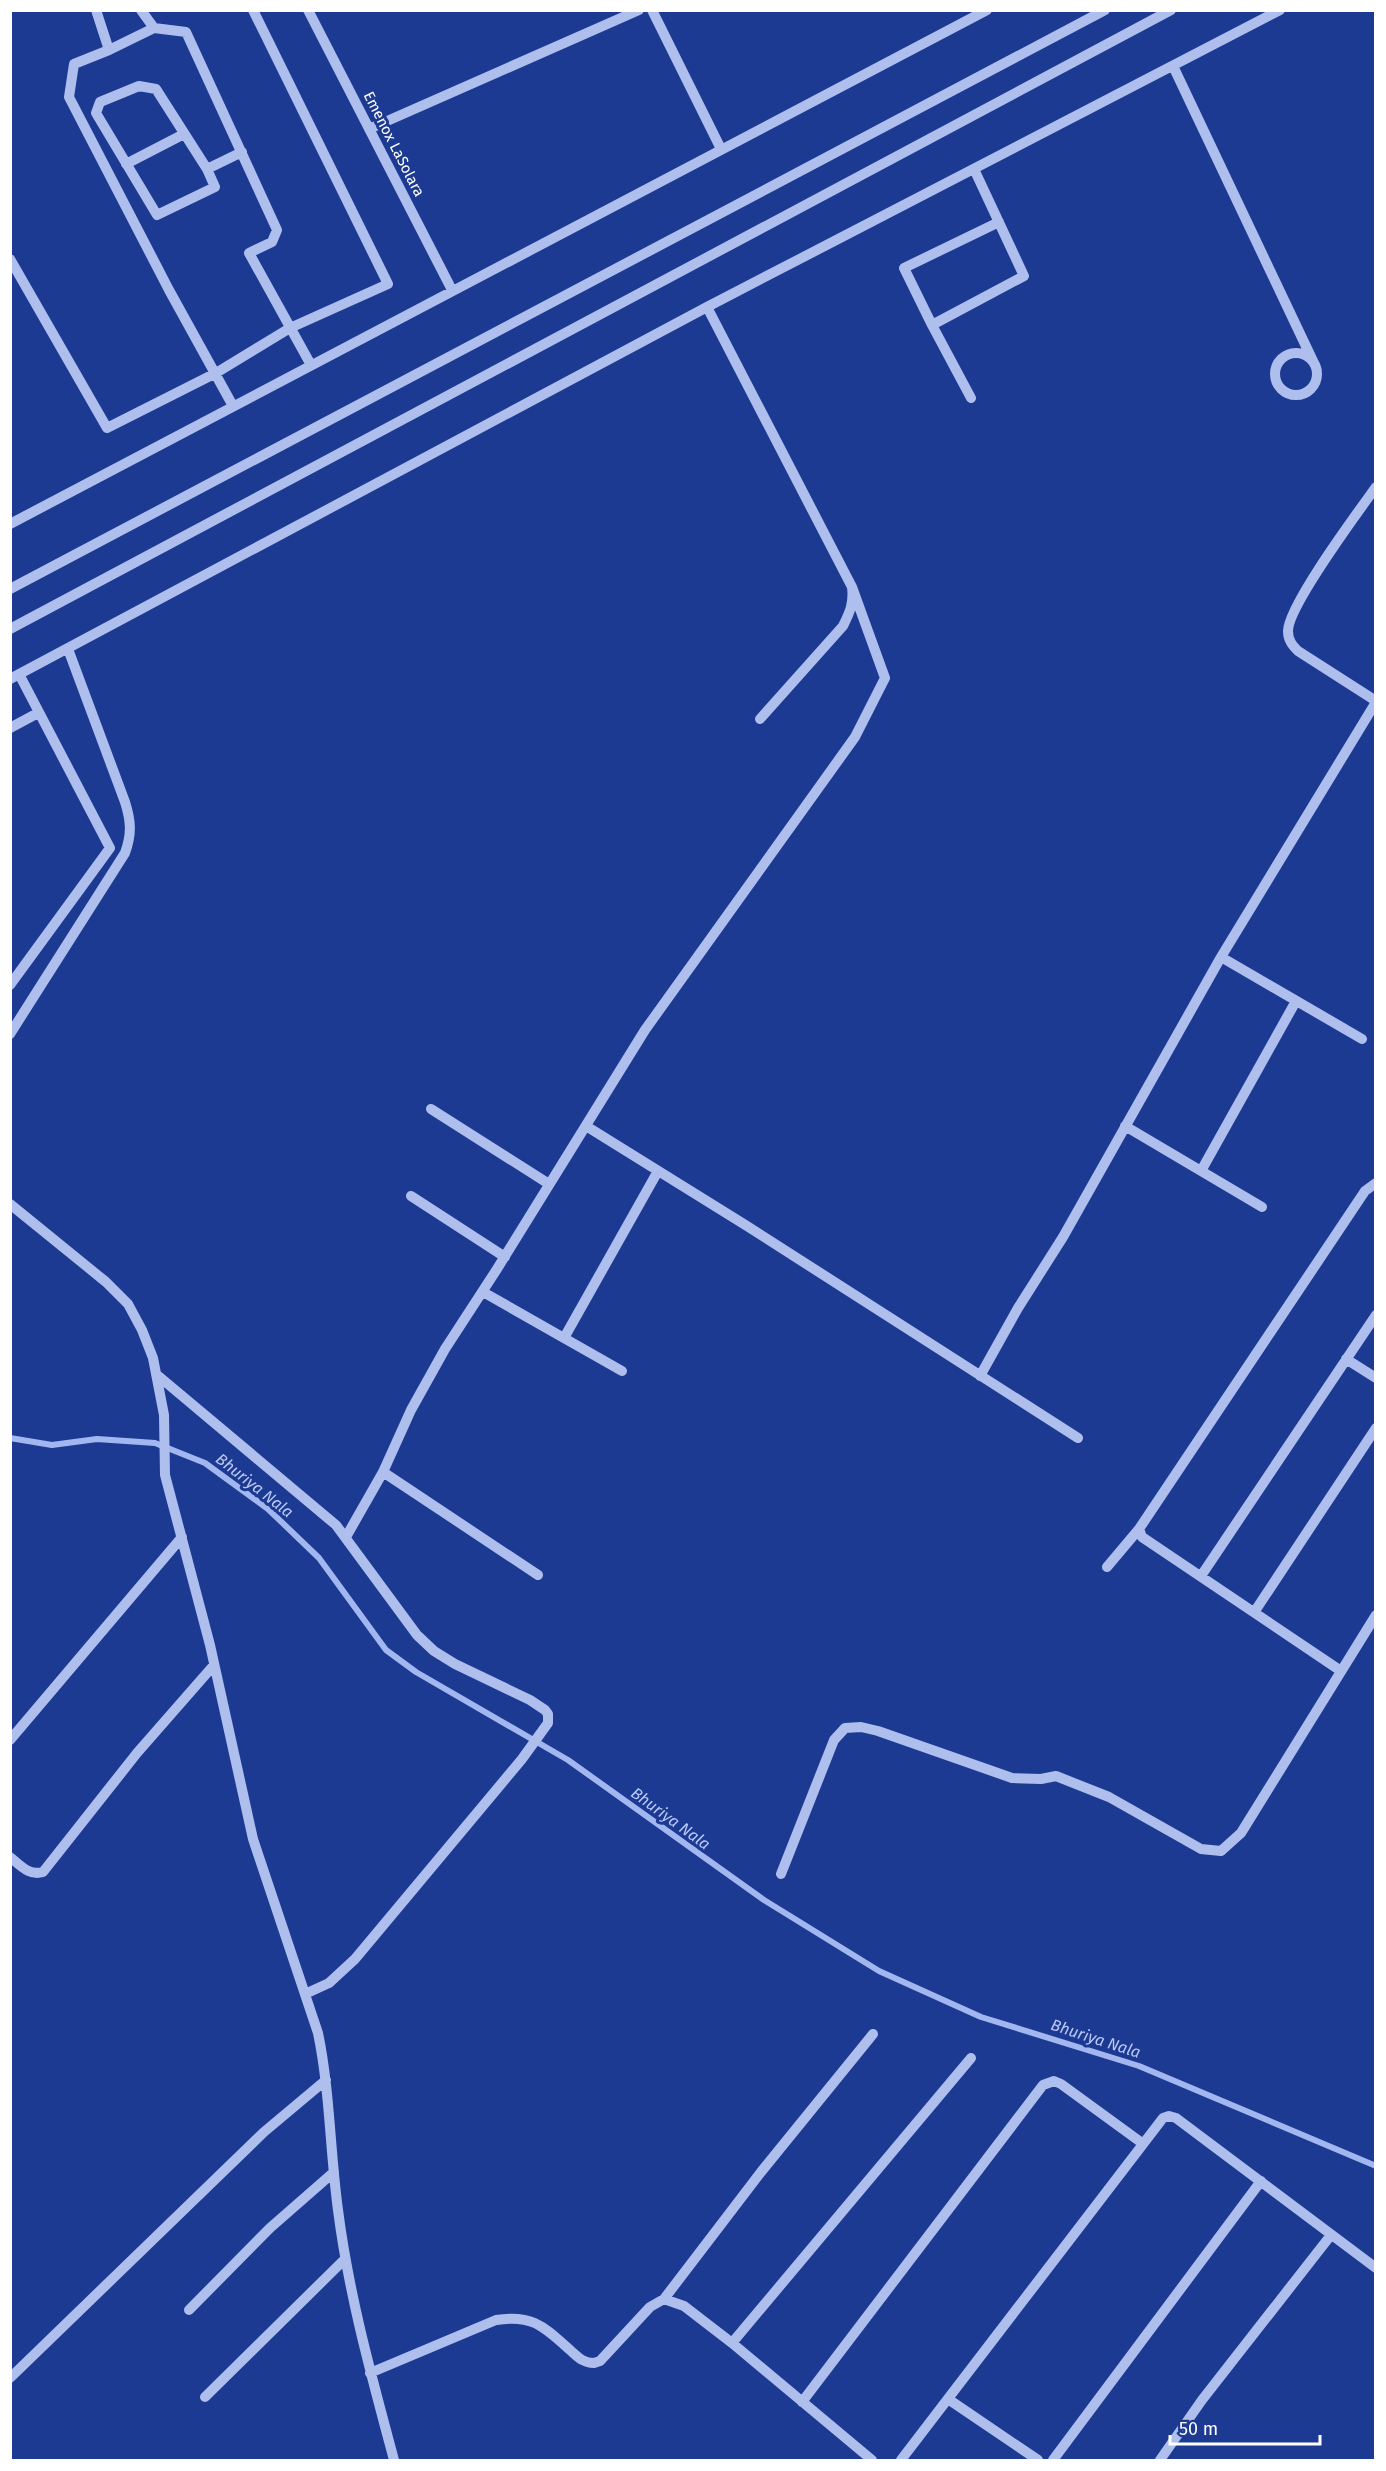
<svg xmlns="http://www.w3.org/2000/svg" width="1386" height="2471" font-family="'Fira Sans',sans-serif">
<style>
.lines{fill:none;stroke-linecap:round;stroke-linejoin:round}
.stream{stroke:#a2b7f0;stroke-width:6}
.minor{stroke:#aebfee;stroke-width:10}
.labels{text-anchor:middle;stroke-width:6;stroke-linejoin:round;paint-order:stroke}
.street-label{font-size:15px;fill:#fff;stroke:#1d3a93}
.water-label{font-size:16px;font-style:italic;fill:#bacaf5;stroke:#1d3a93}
</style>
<rect width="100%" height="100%" fill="#1d3a93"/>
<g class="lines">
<path class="stream" d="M 10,1438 L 52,1445 L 97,1439 L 155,1443 L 205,1463 L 268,1509 L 319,1558 L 386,1650 L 416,1672 L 568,1760 L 764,1900 L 879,1971 L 981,2017 L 1139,2066 L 1376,2166"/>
<path class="minor" d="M 96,10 L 109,50 L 74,64 L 69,97 L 169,290 L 233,406
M 141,10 L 154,28 L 186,32 L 277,230 L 272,242 L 249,253 L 311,365
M 308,10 L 452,290
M 652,10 L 721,149
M 109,50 L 154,28
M 1173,66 L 1313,361
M 369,129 L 639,10
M 126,164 L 184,134
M 207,169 L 156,89 L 139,86 L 100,102 L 96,113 L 157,215 L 215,187 L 207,169 L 242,152
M 974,169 L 1024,276 L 932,325 L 904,268 L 999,222
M 10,259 L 107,428 L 216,373 L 290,328 L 388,284 L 253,10
M 707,307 L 852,587 C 854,603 850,612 843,626 L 760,719
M 932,325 L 971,398
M1275 374a21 21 0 1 1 42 0a21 21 0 1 1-42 0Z
M 1376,487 C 1358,512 1288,606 1288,631 C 1288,640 1292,645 1298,651 L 1376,701
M 10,524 L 987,10
M 10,589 L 1105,10
M 10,629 L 1171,10
M 10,679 L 707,307 L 1280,10
M 10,728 L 38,713
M 1221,957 L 1362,1039
M 10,985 L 110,848 L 19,674
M 10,1034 L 125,853 C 132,834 131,821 125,802 L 68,649
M 431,1109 L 549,1184
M 586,1126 L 747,1226 L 1078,1438
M 1125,1126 L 1262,1207
M 1201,1171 L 1296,1001
M 411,1196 L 505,1257
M 10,1204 L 106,1282 L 128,1304 L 142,1330 L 153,1358 L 164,1415 L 165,1475 L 210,1645 L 253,1839 L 318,2033 C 330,2091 330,2151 338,2210 C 349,2296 372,2378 394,2460
M 483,1292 L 622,1371
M 564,1338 L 658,1171
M 1346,1359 L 1376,1378
M 156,1374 L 336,1525 L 417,1635 L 434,1651 L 455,1664 L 530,1700 L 545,1710 L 548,1714 L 548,1723 L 522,1759 L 355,1959 L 329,1983 L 305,1994
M 980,1376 L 1018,1308 L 1063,1237 L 1221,957 L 1376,702
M 383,1472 L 538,1575
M 346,1537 L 383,1472 L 411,1410 L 445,1349 L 497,1269 L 645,1030 L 855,737 L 885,678 L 852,587
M 1107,1567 L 1139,1529
M 1201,1576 L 1376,1315
M 1255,1611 L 1376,1428
M 1341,1671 L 1142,1537 L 1139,1529 L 1365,1191 L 1376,1183
M 10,1740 L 182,1537
M 10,1857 C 21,1866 29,1876 43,1872 L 137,1753 L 214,1665
M 781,1874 L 834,1740 L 845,1728 L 861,1727 L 878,1731 L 1012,1778 L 1041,1779 L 1056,1776 L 1109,1797 L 1201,1849 L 1221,1851 L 1241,1833 L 1376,1615
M 664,2299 L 761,2172 L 873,2034
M 189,2310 L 270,2228 L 334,2172
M 732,2343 L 971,2058
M 370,2373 L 496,2320 C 533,2314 544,2327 570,2350 C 578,2357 583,2363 594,2363 L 600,2361 L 650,2307 L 664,2299 L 684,2306 L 732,2343 L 872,2460
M 10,2378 L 264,2132 L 326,2080
M 205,2397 L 345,2259
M 948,2399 L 1038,2460
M 802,2402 L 1043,2085 L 1054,2081 L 1061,2084 L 1142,2143
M 901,2460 L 1163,2118 L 1169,2116 L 1176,2118 L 1376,2268
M 1053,2460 L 1261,2181
M 1160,2460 L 1202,2400 L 1331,2235"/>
</g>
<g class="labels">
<g class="street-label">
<text transform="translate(394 144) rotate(63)" y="5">Emenox LaSolara</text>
</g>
<g class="water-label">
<text transform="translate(255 1485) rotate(38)" y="6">Bhuriya Nala</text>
<text transform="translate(671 1818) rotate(36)" y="6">Bhuriya Nala</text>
<text transform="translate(1096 2038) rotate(18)" y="6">Bhuriya Nala</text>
</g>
</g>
<rect width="1386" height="2471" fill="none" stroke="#ffffff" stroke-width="24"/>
<path d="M1170 2435v9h150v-9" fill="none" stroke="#ffffff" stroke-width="3"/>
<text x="1179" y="2435" font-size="18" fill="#ffffff" stroke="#1d3a93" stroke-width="4.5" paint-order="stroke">50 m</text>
</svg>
